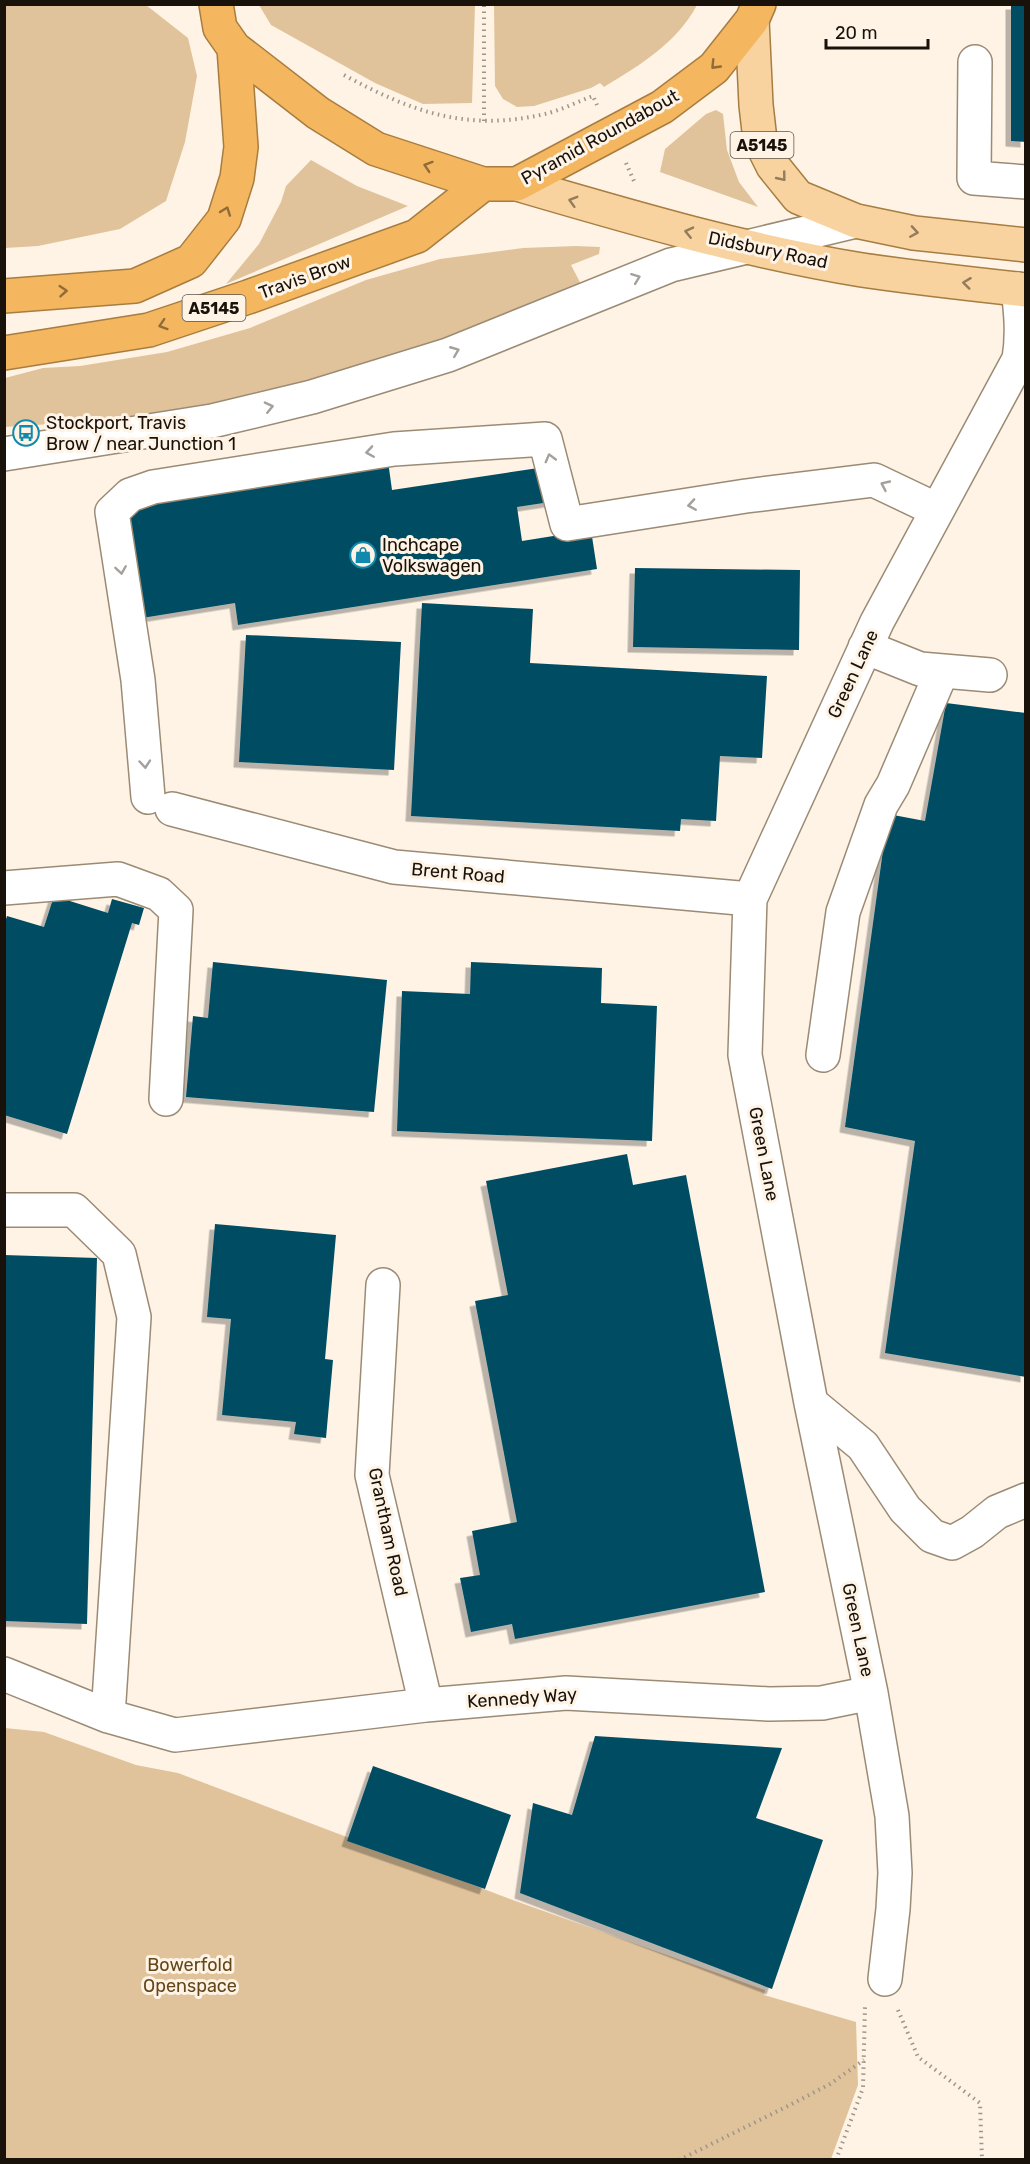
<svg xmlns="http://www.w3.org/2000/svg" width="1030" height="2164" font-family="Rubik,sans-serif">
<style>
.green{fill:#e1c39b}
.building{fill:#004e64;filter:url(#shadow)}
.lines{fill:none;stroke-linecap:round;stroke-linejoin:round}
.minor-casing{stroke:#9b8b75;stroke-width:36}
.major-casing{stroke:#a77d41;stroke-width:36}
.highway-casing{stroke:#a77d41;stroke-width:36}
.path{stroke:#9e958a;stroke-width:4;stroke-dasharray:1.5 4.5;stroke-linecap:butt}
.minor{stroke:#fff;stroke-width:33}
.major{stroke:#f8d39f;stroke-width:33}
.highway{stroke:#f4b65f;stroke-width:33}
.oneway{stroke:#916c39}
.oneway2{stroke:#937c5c}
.oneway3{stroke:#a3a09d}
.labels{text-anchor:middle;stroke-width:6;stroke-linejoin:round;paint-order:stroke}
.shield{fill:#fef3e5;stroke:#5d564c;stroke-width:1.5}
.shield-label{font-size:16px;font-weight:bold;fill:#18120a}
.street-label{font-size:18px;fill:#18120a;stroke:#fef3e5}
.poi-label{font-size:18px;fill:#18120a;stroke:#fef3e5;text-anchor:start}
.park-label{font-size:18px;fill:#644618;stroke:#fef3e5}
</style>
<defs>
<filter id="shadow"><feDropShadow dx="-5.5" dy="5.5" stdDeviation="0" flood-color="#0004"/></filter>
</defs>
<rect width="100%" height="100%" fill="#fef3e5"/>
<path class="green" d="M 4,5 L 146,5 L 188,38 L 197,76 L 185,142 L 166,201 L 120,229 L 38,246 L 5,248 Z
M 259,5 L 475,5 L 472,103 L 423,104 L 375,83 L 271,25 Z
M 494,5 L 494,4 L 697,5 C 677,43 640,65 604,87 L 600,83 L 591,88 L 534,106 L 517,107 L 503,99 L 495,86 Z
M 716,110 L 723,114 L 727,150 L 739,182 L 758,207 L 660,172 L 665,149 L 706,114 Z
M 311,160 L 357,186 L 408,206 L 226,284 L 259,244 L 281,202 L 286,186 Z
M 576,246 L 600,247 L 599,254 L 571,265 L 583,288 L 457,339 L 309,383 L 218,406 L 112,420 L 5,427 L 5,378 L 43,368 L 80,366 L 167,352 L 250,328 L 366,280 L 440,259 L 523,248 Z
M 5,1728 L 44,1732 L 136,1765 L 178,1773 L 510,1899 L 765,1990 L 764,1995 L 856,2022 L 858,2085 L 831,2159 L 5,2160 Z"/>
<path class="building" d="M 1011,4 L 1026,4 L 1026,142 L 1011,141 Z
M 388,461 L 392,490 L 545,467 L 550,502 L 517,507 L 522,541 L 591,530 L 597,569 L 238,625 L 235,603 L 142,618 L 124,502 Z
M 635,568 L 800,570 L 799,650 L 633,647 Z
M 422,603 L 533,609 L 530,663 L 767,676 L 762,758 L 720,756 L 716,821 L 681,819 L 680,831 L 411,816 Z
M 246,635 L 401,642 L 394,770 L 239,762 Z
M 946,703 L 1026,713 L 1026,1377 L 885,1353 L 915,1141 L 845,1127 L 888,814 L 925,821 Z
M 54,896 L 108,913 L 112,899 L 144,908 L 139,925 L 132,923 L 67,1134 L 4,1115 L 4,925 L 7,916 L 44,927 Z
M 213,962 L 387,980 L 374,1112 L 186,1097 L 193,1016 L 208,1018 Z
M 471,962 L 602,968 L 601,1003 L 657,1006 L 652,1141 L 397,1131 L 402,991 L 470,994 Z
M 627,1154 L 633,1185 L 686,1175 L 765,1592 L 515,1639 L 512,1624 L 471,1632 L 460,1578 L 480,1575 L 472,1531 L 517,1522 L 475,1301 L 508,1295 L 486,1181 Z
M 215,1224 L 336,1235 L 325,1359 L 333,1360 L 326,1438 L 294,1434 L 296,1422 L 222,1415 L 231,1319 L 207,1317 Z
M 4,1255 L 97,1258 L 87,1624 L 4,1621 Z
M 595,1736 L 782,1748 L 756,1818 L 823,1840 L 772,1989 L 520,1893 L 533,1803 L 572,1815 Z
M 373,1766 L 511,1815 L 485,1889 L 347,1841 Z"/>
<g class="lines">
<g class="minor-casing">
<path id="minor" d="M 975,62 L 974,178 L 1026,182
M 4,454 L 212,421 L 312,397 L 448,355 L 671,265 L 856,221
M 865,647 L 920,669 L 990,675
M 148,797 L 138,680 L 112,512 L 130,495 L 153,487 L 394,449 L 545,439 L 567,524 L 746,496 L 874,480 L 937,510
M 172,809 L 394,867 L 750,899
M 4,888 L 118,879 L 159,894 L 176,910 L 166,1099
M 823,1055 L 843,912 L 881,805 L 893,785 L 942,671
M 4,1210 L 74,1210 L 119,1254 L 134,1317 L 108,1716
M 383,1285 L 372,1475 L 426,1705
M 811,1403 L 863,1446 L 905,1509 L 932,1536 L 952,1543 L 972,1532 L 997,1512 L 1026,1500
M 4,1674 L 108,1716 L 175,1735 L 426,1705 L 566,1693 L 769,1704 L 822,1703 L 871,1693
M 885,1979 L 893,1909 L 895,1873 L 892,1816 L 871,1693 L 811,1403 L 745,1055 L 750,899 L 877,622 L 1019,359 C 1023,335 1021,313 1018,289"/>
</g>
<g class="major-casing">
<path id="major" d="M 752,20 L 756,105 L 760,140 L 773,166 L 798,197 L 856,221 L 914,233 L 1026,245
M 517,184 C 630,217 745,251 862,270 C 916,278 971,284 1026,290"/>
</g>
<g class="highway-casing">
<path id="highway" d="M 216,4 L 220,28 L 234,48 L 318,113 L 376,149 L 483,184 L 517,184 L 662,107 L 714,68 L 752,20 L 759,4
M 4,296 L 135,286 L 191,261 L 224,219 L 237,178 L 241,147 L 234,48
M 4,353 L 149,330 L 248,297 L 417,236 L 483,184"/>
</g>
<path class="path" d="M 344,75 C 412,112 467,132 545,114 C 561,110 577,102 593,96 L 597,105
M 484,121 L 484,4
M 626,163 L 634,181
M 898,2010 L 918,2057 L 980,2103 L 982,2160
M 679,2160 L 788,2106 L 830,2084 L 864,2060
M 836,2160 L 863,2088 L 865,2006"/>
<use href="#minor" class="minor"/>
<use href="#major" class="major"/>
<use href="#highway" class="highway"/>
</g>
<defs><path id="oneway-chevron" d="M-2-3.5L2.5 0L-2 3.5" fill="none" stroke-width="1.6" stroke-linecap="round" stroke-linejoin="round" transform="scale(1.5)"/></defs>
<g class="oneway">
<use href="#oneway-chevron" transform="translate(715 65) rotate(134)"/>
<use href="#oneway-chevron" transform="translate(428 166) rotate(-162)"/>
<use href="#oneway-chevron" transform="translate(226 211) rotate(-70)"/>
<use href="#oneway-chevron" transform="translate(63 291) rotate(-4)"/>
<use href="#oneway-chevron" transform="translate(163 325) rotate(162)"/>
</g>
<g class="oneway2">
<use href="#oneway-chevron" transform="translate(782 177) rotate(51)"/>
<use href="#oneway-chevron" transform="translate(573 201) rotate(-164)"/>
<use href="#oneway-chevron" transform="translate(689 232) rotate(-167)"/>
<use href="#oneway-chevron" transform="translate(914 232) rotate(9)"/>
<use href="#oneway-chevron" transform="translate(967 283) rotate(-173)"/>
</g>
<g class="oneway3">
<use href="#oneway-chevron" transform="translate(636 278) rotate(-21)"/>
<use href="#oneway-chevron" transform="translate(455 351) rotate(-22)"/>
<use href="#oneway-chevron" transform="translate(269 407) rotate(-13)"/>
<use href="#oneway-chevron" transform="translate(370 452) rotate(171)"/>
<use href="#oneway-chevron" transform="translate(550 458) rotate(-105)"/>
<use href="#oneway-chevron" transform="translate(885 485) rotate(-155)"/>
<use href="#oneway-chevron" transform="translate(692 505) rotate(171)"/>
<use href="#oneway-chevron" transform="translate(121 570) rotate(81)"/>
<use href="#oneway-chevron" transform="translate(145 764) rotate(85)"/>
</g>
<defs>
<g id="bus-ring" transform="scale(1.35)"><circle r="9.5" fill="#fef3e5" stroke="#1189ac" stroke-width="1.5"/><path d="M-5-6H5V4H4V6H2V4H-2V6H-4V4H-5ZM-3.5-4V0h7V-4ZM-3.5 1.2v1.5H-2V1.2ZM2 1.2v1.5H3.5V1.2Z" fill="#1189ac"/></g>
<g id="shop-ring" transform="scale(1.35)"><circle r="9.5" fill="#fef3e5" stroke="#1189ac" stroke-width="1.5"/><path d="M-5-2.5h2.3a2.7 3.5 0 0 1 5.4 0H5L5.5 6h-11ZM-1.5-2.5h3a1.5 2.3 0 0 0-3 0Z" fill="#1189ac"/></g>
</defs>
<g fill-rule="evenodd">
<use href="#bus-ring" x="26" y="433"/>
<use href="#shop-ring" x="363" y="555"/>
</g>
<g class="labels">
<g class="shield">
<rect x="730.5" y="132" width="63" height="26" rx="4.5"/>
<rect x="182.5" y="295" width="63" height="26" rx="4.5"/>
</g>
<g class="shield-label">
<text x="762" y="151">A5145</text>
<text x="214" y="314">A5145</text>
</g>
<g class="street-label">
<text transform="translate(600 137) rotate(-29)" y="6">Pyramid Roundabout</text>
<text transform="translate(768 250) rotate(12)" y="6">Didsbury Road</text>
<text transform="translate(305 277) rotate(-20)" y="6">Travis Brow</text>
<text transform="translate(853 674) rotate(-65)" y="6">Green Lane</text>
<text transform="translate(458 873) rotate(5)" y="6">Brent Road</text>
<text transform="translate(764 1154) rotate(79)" y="6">Green Lane</text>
<text transform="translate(388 1532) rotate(78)" y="6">Grantham Road</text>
<text transform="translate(858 1630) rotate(78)" y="6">Green Lane</text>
<text transform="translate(522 1698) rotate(-4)" y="6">Kennedy Way</text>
</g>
<g class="poi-label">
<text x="46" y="429">Stockport, Travis<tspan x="46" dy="21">Brow / near Junction 1</tspan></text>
<text x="382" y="551">Inchcape<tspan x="382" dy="21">Volkswagen</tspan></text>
</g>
<g class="park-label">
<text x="190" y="1971">Bowerfold<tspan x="190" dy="21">Openspace</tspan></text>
</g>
</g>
<rect width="1030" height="2164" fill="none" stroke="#18120a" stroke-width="12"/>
<path d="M826 39v9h102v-9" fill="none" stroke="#18120a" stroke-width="3"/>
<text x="835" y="39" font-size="18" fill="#18120a" stroke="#fef3e5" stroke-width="4.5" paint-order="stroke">20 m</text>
</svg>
